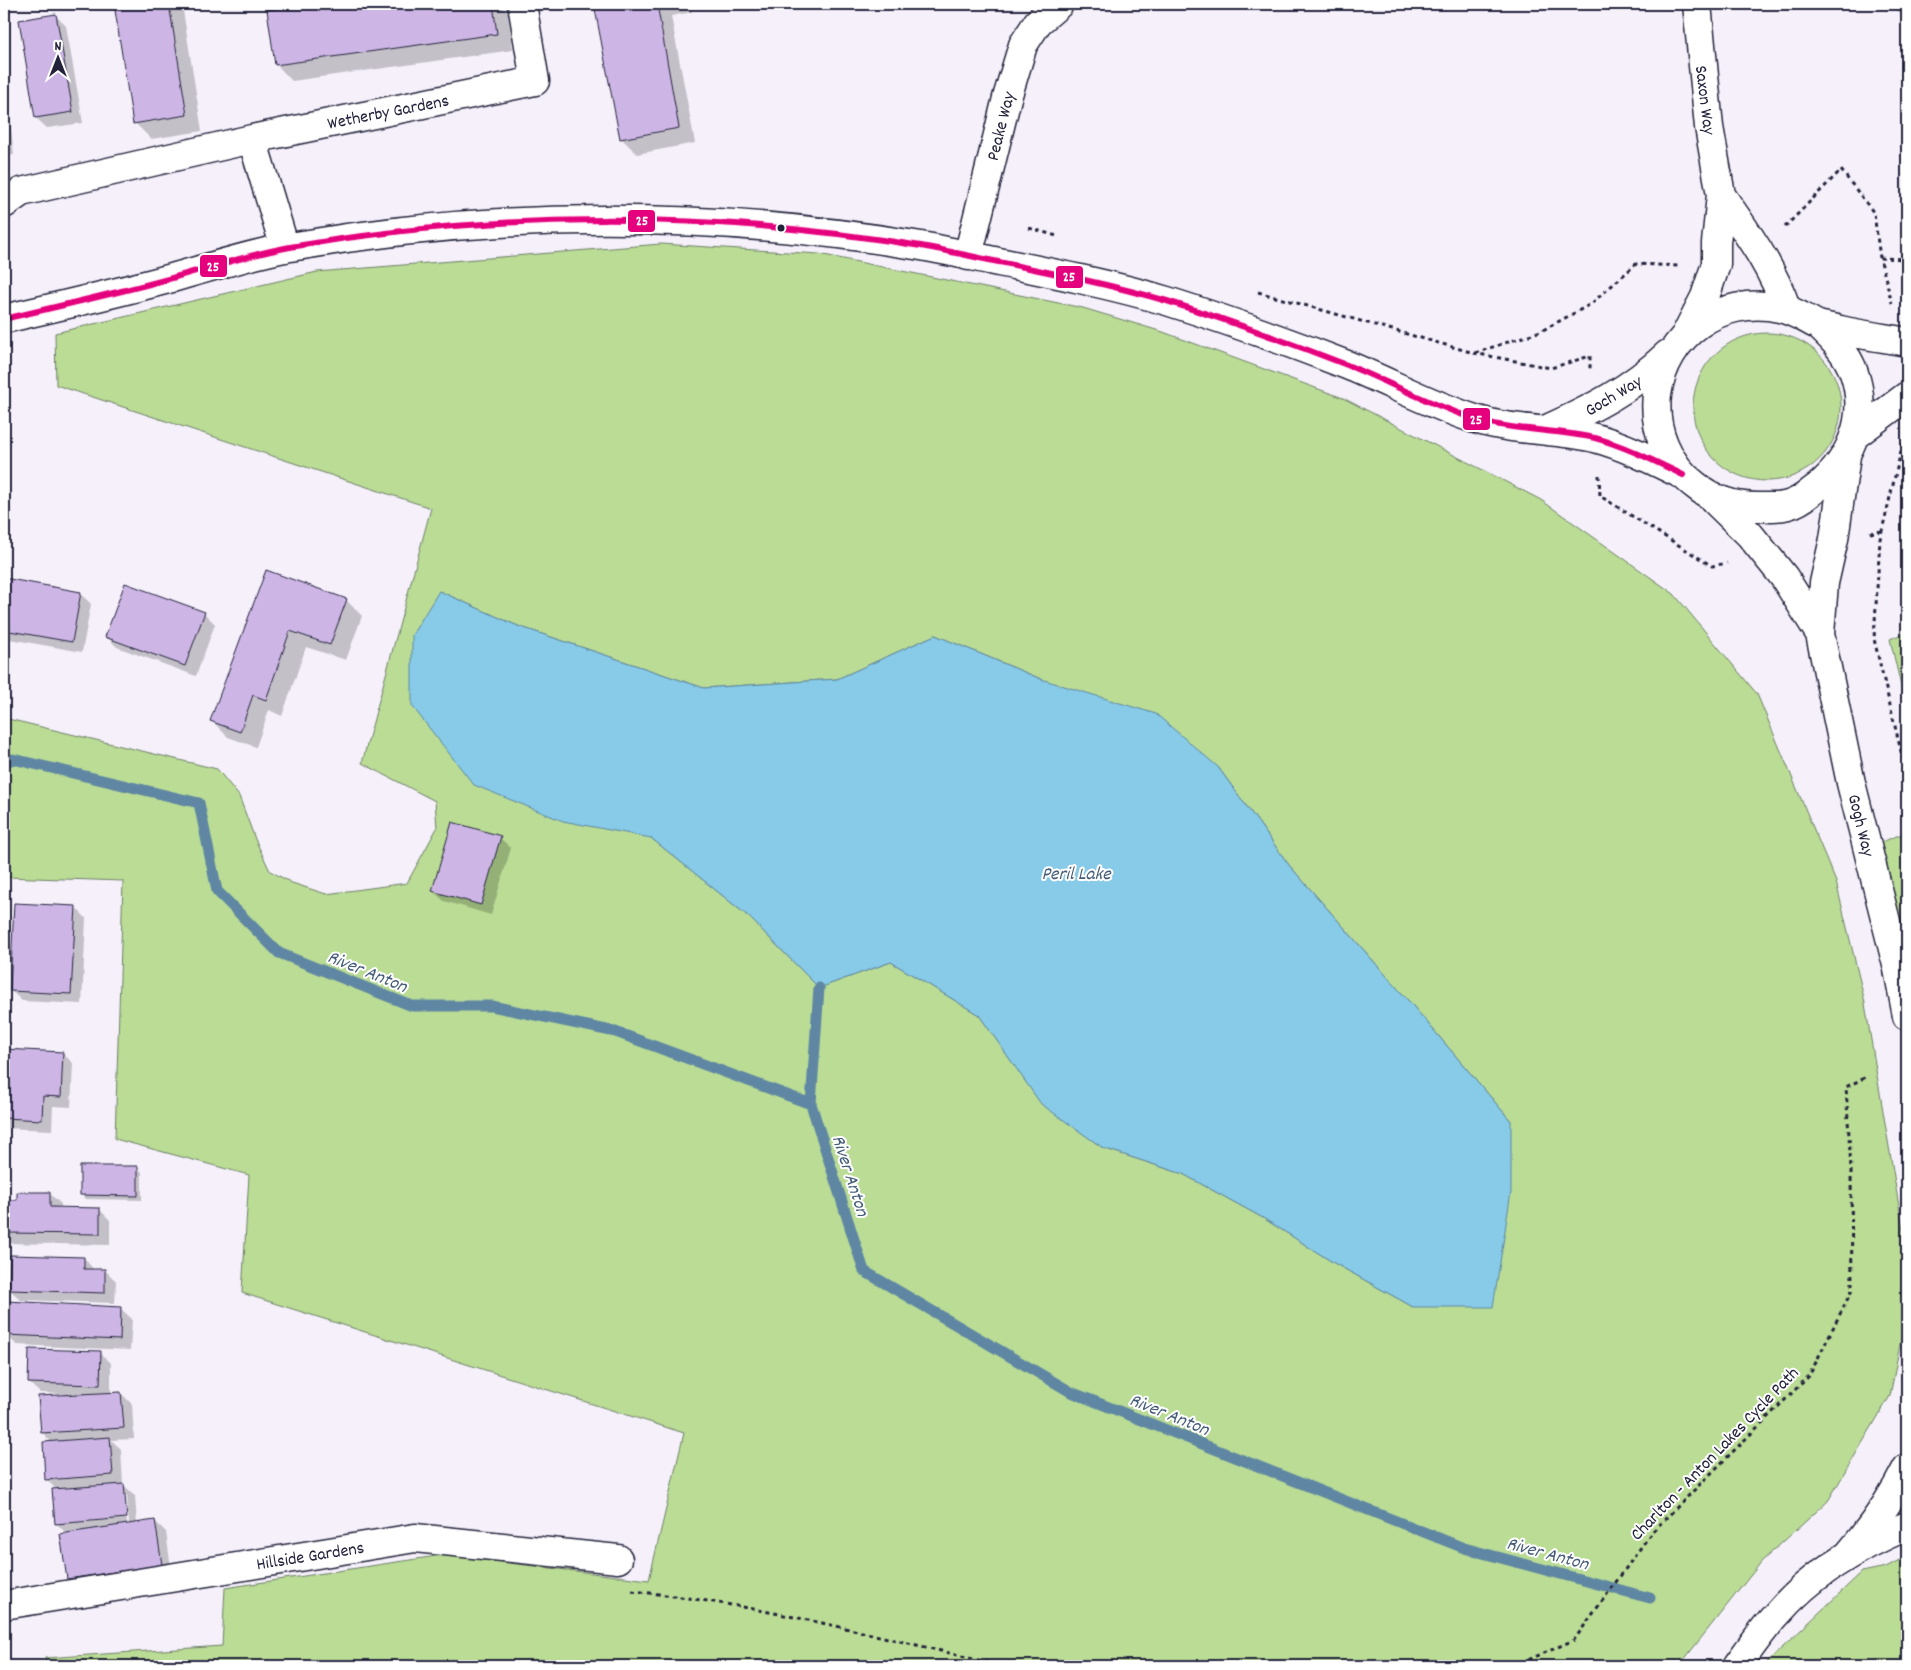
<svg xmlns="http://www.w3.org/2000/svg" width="1911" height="1670" font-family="Dekko,sans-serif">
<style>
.green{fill:#badc95;stroke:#6e7f68;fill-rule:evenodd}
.water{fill:#87cbe8;stroke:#5f87a3}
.shadow{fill:#0003;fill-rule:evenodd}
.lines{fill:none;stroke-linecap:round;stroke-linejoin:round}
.stream{stroke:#5f87a3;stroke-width:11}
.building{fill:#cdb6e6;stroke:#22223b}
.minor-casing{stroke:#22223b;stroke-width:31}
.major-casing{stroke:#22223b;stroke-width:31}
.path{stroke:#22223b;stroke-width:3;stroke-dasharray:4 4;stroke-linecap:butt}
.minor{stroke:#fff;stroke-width:28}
.major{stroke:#fff;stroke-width:28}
.bus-1-casing{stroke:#fff;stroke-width:10}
.bus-1{stroke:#e5007d;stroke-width:6}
.bus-dot{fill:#22223b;stroke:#fff;stroke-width:2}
.labels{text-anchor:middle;stroke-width:4;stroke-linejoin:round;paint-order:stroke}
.street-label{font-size:18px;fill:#22223b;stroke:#fff}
.water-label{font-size:19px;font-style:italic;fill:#455d78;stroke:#fff}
.line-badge{stroke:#fff;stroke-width:2}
.badge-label{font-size:14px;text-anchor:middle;font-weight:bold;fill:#fff}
</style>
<rect width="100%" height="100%" fill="#f5f0fa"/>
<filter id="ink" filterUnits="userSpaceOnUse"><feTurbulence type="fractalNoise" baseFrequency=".02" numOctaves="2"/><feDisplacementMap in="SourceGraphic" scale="10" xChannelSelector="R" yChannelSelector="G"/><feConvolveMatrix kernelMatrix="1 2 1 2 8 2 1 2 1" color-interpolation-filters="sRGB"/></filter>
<g filter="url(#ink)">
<path class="green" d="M 661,244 L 819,254 L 1083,308 L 1163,332 L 1343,398 L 1541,500 L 1674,594 L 1757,694 L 1836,882 L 1864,998 L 1904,1236 L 1904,1324 L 1890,1396 L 1828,1501 L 1762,1561 L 1679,1666 L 47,1666 L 45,1658 L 222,1646 L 225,1588 L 443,1555 L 649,1580 L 684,1433 L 242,1293 L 249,1175 L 115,1139 L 123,881 L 4,877 L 4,718 L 217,769 L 239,796 L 255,839 L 270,871 L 292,883 L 326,894 L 407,883 L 437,828 L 435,801 L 362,763 L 431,508 L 56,385 L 55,333 L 317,272 ZM 439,591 L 518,626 L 704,688 L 837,679 L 935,635 L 1041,679 L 1218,767 L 1289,865 L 1413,1006 L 1511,1121 L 1413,1307 L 1334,1263 L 1263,1218 L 1183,1174 L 1103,1148 L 1041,1103 L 979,1015 L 891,962 L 819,988 L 749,917 L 651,838 Z
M1693 407a74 74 0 1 1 148 0a74 74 0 1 1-148 0Z
M 1907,632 L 1907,712 L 1890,639 Z
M 1907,832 L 1907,946 L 1879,843 Z
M 1907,1556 L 1907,1666 L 1871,1666 L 1862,1663 L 1860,1666 L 1763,1666 L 1862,1572 L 1886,1567 Z"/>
<path class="water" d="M 439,591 L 518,626 L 704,688 L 837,679 L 935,635 L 1041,679 L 1156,714 L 1218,767 L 1289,865 L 1413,1006 L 1511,1121 L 1511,1192 L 1493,1307 L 1413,1307 L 1334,1263 L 1263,1218 L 1183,1174 L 1103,1148 L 1041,1104 L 979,1015 L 891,962 L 819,988 L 749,917 L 651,838 L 563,821 L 474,785 L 412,706 L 412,635 Z"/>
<path class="shadow" d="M 116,4 L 182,4 L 202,131 L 151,139 L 135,123 Z
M 321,4 L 499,4 L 508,13 L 513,50 L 292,81 L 276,64 L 268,11 Z
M 596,4 L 690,4 L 692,12 L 671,16 L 695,143 L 637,154 L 621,138 Z
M 1890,4 L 1907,4 L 1907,14 L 1898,12 Z
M 56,16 L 66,26 L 83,123 L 47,128 L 36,118 Z
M 4,65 L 14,155 L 4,156 Z
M 266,572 L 346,600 L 362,616 L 346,660 L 306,647 L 282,716 L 269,710 L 256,747 L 228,737 L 212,721 Z
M 4,579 L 80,593 L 91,604 L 82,652 L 4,638 Z
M 204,613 L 215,624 L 196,676 L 117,647 L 106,636 Z
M 500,838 L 511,848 L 491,915 L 444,901 L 433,891 Z
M 75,907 L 86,918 L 82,1004 L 22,1001 L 11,991 Z
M 4,1050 L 62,1053 L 73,1063 L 71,1107 L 53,1106 L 52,1130 L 4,1128 Z
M 137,1167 L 142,1172 L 142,1200 L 86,1199 L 81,1194 Z
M 50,1194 L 61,1204 L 61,1209 L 99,1209 L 110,1220 L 110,1245 L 4,1243 L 4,1201 L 19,1201 Z
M 84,1258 L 94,1270 L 105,1270 L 116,1281 L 115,1303 L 21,1300 L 10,1290 Z
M 121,1309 L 132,1319 L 130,1350 L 17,1345 L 6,1335 Z
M 101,1353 L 111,1363 L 111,1393 L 121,1393 L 132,1404 L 134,1439 L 111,1440 L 121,1449 L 123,1484 L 135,1496 L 137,1524 L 155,1521 L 166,1532 L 172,1576 L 79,1589 L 68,1578 L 67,1534 L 56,1523 L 57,1490 L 47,1480 L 52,1443 L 42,1432 L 66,1394 L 40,1393 L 29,1383 ZM 124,1495 L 127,1495 L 129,1524 L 127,1524 Z"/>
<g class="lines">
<path class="stream" d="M 4,763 L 13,759 L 199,803 L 217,891 L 279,953 L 412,1006 L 492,1006 L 616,1032 L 811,1104
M 819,988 L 811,1104 L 864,1271 L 1071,1392 L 1464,1548 L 1650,1598"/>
</g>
<path class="building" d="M 114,4 L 169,4 L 187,115 L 133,124 Z
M 311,4 L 493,4 L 497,34 L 275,65 L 267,10 Z
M 594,4 L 657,4 L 679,128 L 620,139 Z
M 56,14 L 73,112 L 35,118 L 19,20 Z
M 266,570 L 347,599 L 330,645 L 290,631 L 266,700 L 253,695 L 240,732 L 210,721 Z
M 4,578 L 81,592 L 72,642 L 4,630 Z
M 125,583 L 205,612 L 185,666 L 105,637 Z
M 452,822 L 501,836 L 481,905 L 432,891 Z
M 14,903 L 76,906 L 71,994 L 10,991 Z
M 4,1049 L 63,1052 L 61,1097 L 43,1096 L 42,1120 L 4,1118 Z
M 80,1166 L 138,1166 L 138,1196 L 80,1195 Z
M 17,1192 L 50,1192 L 50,1207 L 100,1208 L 100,1234 L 4,1233 L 4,1200 L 17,1200 Z
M 10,1255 L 84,1257 L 84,1269 L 105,1269 L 105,1293 L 9,1290 Z
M 6,1301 L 121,1307 L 120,1340 L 5,1335 Z
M 29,1349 L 101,1351 L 100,1385 L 28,1383 Z
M 121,1392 L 124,1428 L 41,1433 L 38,1396 Z
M 110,1437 L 113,1475 L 45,1480 L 43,1442 Z
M 124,1484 L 127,1518 L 55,1524 L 52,1489 Z
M 155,1520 L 162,1565 L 67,1579 L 60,1534 Z"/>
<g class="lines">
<g class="minor-casing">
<path id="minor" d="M 252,139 L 285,248
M 1721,195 C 1747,233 1772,266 1787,310
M 4,204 L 21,192 L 252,139 L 535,81 L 522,4
M 968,256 L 1007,98 L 1023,45 L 1038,22 L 1059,4
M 4,319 C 60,306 117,293 172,278 C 211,267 251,254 290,247 C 498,211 713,211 921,246 C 944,250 966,255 989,260 C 1048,272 1109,284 1167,301 C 1227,320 1288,342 1347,365 C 1389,382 1431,405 1475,419 C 1513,431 1555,429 1595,438 C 1625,446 1654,461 1683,475
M 1818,325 C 1833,339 1847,353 1854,373 C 1870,419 1849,465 1811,492 C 1805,497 1796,503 1788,505 C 1779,508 1767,507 1758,507 C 1735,507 1713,500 1695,485 C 1668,465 1653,429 1657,395 C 1665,335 1720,295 1780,308 C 1795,311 1805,319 1818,325 C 1825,327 1833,328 1840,330 C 1862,335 1885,338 1907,342
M 1687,332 L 1705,297 L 1716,264 L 1716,243 L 1721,195 L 1709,127 L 1697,4
M 1545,430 C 1592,409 1630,390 1668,354
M 1855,435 L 1907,396
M 1846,456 L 1834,539 L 1824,583 L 1820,634 L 1851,783 L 1898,969 L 1907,1016
M 1714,500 L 1750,535 L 1784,577 L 1820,634
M 1849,1554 C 1872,1527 1891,1500 1907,1468
M 4,1605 L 415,1538 L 618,1559"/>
</g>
<g class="major-casing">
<path id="major" d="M 1737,1666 C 1750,1648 1762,1630 1777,1614 C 1811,1574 1859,1546 1907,1526"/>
</g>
<path class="path" d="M 1785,227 L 1841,170 L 1874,213 L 1880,258 L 1892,303
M 1029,228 L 1057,236
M 1880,258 L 1907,259
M 1258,292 L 1474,353 L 1551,368 L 1590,356 L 1590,369
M 1475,353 L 1541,331 L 1591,304 L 1636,264 L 1680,266
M 1903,443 L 1880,539 L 1874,639 L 1907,776
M 1599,475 L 1600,496 L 1712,566 L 1727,563
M 1870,533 L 1882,531
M 632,1591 C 757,1604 880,1636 1002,1666
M 1514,1666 L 1574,1640 L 1652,1532 L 1809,1376 L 1852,1290 L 1851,1169 L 1846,1087 L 1866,1077"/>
<use href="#minor" class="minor"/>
<use href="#major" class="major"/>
<g class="bus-1-casing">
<path id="bus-1" d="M 4,319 C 60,306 117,293 172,278 C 211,267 251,254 290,247 C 498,211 713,211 921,246 C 944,250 966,255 989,260 C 1048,272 1109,284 1167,301 C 1227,320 1288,342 1347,365 C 1389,382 1431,405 1475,419 C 1513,431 1555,429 1595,438 C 1625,446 1654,461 1683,475"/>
</g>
<use href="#bus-1" class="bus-1"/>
</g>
</g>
<circle class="bus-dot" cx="781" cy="228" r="4.5"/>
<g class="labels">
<g class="street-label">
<text transform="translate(1706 100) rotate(83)" y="6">Saxon Way</text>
<text transform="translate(388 111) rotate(-11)" y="6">Wetherby Gardens</text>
<text transform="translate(1000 126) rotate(-76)" y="6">Peake Way</text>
<text transform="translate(1613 395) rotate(-31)" y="6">Goch Way</text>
<text transform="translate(1862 825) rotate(76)" y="6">Gogh Way</text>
<text transform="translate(1714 1453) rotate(-46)" y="6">Charlton - Anton Lakes Cycle Path</text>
<text transform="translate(310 1555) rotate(-9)" y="6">Hillside Gardens</text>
</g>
<g class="water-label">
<text x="1076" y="879">Peril Lake</text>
<text transform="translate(368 970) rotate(22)" y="7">River Anton</text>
<text transform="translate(852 1175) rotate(72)" y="7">River Anton</text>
<text transform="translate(1170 1413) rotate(22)" y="7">River Anton</text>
<text transform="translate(1548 1552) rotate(15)" y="7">River Anton</text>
</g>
</g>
<g class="line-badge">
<rect x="627" y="209" width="29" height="24" rx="5" fill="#e5007d"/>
<rect x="199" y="254" width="29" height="24" rx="5" fill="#e5007d"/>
<rect x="1055" y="265" width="29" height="24" rx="5" fill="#e5007d"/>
<rect x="1462" y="407" width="29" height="24" rx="5" fill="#e5007d"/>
</g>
<g class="badge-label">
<text x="642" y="225">25</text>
<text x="213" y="271">25</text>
<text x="1069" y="281">25</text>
<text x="1476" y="424">25</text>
</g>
<rect width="1911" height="1670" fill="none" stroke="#fff" stroke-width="20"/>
<rect x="10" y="10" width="1891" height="1650" fill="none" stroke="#22223b" stroke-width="2" filter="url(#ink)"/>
<g transform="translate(58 58)" stroke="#ffffff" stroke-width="4" paint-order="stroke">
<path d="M0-4L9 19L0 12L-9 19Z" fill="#22223b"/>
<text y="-8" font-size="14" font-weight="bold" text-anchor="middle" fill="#22223b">N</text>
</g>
</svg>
